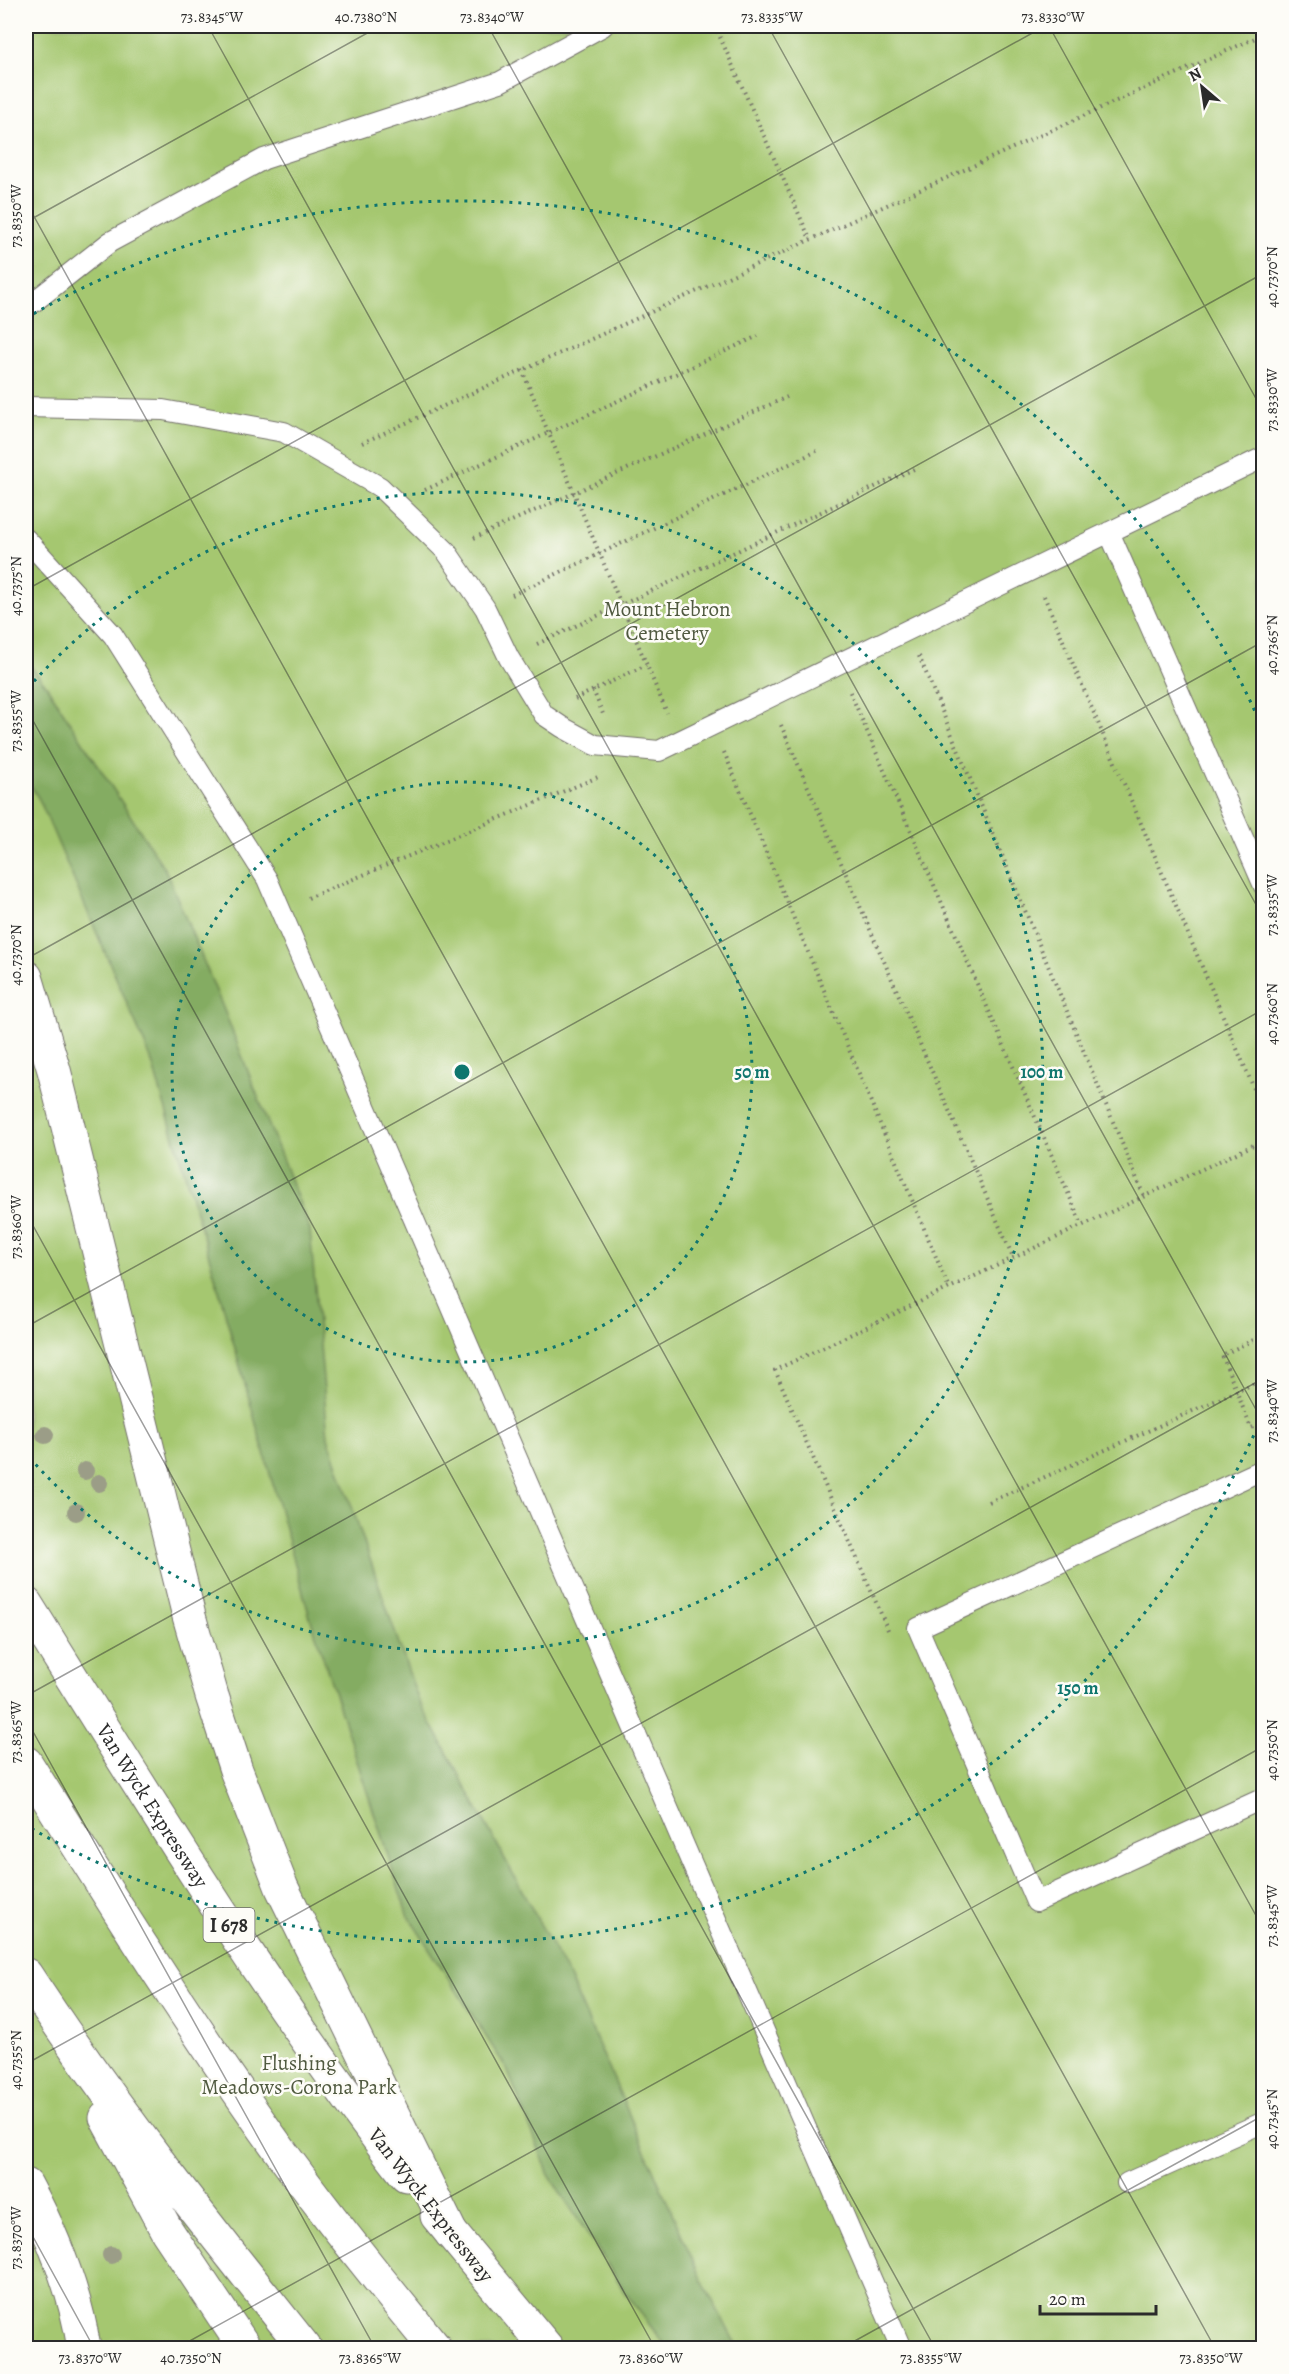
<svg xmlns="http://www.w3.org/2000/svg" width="1289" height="2374" font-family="Alegreya,serif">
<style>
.green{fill:#a5c770;stroke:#68794e;stroke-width:1.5}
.forest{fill:#84ac62;stroke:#586c46;stroke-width:1.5}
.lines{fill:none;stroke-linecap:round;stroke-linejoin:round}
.service-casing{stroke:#726f69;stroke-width:22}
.minor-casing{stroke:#726f69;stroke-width:35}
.tertiary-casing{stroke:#726f69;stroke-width:35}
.motorway-casing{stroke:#726f69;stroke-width:35}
.path{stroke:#726f69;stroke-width:4;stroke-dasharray:1.5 4.5;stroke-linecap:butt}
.service{stroke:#fff;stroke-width:20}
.minor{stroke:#fff;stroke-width:33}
.tertiary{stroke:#fff;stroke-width:33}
.motorway{stroke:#fff;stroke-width:33}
.tree{fill:#9b9d87}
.ticks{fill:none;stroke:#2b2b2b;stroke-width:1.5;stroke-opacity:0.45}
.ring{fill:none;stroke:#0f766e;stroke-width:3;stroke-dasharray:3 6}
.labels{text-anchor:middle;stroke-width:5;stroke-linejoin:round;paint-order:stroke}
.shield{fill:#fdfcf7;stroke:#6a6a68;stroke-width:1.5}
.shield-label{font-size:20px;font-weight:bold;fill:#2b2b2b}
.park-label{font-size:21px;fill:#505a40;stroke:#fdfcf7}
.street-label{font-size:21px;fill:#2b2b2b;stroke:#fdfcf7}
.centre{fill:#0f766e;stroke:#fdfcf7;stroke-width:3}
.ring-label{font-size:18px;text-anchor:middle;font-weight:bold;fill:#0f766e;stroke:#fdfcf7;stroke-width:5;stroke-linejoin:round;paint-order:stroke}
.neatline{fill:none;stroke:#2b2b2b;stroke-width:2}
.ticks-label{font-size:15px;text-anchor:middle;fill:#2b2b2b}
</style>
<rect width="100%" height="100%" fill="#fdfcf7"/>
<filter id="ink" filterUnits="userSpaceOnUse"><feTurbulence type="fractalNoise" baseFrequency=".0167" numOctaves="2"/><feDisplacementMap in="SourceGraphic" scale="12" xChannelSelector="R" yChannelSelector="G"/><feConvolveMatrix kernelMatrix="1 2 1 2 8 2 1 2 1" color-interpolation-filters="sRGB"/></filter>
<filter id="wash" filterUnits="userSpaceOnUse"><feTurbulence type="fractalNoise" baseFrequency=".008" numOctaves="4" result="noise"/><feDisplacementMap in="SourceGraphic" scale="24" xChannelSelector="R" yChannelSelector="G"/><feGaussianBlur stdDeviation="1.35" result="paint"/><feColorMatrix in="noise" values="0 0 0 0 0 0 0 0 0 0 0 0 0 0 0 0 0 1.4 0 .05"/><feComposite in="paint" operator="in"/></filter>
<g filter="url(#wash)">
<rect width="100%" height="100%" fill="#f7eedd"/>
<path class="green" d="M 26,26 L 1263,26 L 1263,2348 L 26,2348 Z"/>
<path class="forest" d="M 26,661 L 46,685 L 166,871 L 224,1010 L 310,1230 L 328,1437 L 418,1699 L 568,1975 L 701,2279 L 738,2348 L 667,2348 L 630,2299 L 549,2175 L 507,2069 L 407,1914 L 309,1614 L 214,1273 L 151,1059 L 39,799 L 26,778 Z"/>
</g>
<g filter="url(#ink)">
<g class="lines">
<g class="service-casing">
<path id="service" d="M 26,308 L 110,242 L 264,159 L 500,82 L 603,26
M 26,407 L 163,410 L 284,432 L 380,487 L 446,551 L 485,608 L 509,658 L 544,715 L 562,727 L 595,745 L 659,751 L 1264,457
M 1109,532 L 1264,886
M 26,539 L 113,635 L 267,879 L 901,2348
M 1264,1469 L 918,1628 L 1036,1902 L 1264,1798
M 1127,2183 L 1264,2122"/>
</g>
<g class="minor-casing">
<path id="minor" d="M 26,2185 C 54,2237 75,2290 84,2348"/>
</g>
<g class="tertiary-casing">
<path id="tertiary" d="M 26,1975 C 111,2105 208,2227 305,2348
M 106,2118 L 167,2231 L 245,2348"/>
</g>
<g class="motorway-casing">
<g id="motorway">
<path d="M 26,977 L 54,1070 L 189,1616 L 212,1696 L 236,1770 L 282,1888 L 451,2233"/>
<path id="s1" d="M 26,1604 C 147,1798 266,1994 406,2175"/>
<path d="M 26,1763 C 100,1881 174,2000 254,2114 C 310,2195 372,2272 435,2348"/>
<path d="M 437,2216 L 547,2348"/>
</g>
</g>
<path class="path" d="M 715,26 L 810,239
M 522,370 L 667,713
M 362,443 L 1264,34
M 425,490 L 758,336
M 474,538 L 787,397
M 512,595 L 817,451
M 1044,596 L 1264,1112
M 537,644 L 918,467
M 919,656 L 1144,1196
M 593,690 L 603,714
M 850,692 L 1082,1225
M 575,699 L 646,665
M 781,725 L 1013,1257
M 724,752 L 949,1288
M 308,898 L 598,777
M 1264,1335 L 1222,1355 L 1251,1428 L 1264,1423
M 989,1502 L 1264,1379
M 888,1630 L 775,1370 L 1264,1140"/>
<use href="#service" class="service"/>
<use href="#minor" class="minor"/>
<use href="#tertiary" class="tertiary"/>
<use href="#motorway" class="motorway"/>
</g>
<g class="tree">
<circle cx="45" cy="1435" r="9"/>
<circle cx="85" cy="1471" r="9"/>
<circle cx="99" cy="1483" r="9"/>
<circle cx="76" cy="1512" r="9"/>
<circle cx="111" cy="2255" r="9"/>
</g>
</g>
<path class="ticks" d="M 208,26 L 1264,1930M 488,26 L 1264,1424M 768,26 L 1264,919M 1049,26 L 1264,413M 26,202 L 1215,2348M 26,222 L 380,26M 26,590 L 1045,26M 26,708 L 935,2348M 26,959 L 1264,273M 26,1213 L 655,2348M 26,1327 L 1264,641M 26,1696 L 1264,1009M 26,1719 L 375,2348M 26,2064 L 1264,1378M 26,2224 L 94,2348M 177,2348 L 1264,1746M 842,2348 L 1264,2115"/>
<g class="ring">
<circle cx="462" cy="1072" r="290"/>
<path d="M28 688A580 580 0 1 1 28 1456"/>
<path d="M1261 1419A871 871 0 0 1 27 1826M26 318A871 871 0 0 1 1261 725"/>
</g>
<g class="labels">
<rect class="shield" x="203.5" y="1908" width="51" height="34" rx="4.5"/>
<g class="shield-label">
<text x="229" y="1932">I 678</text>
</g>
<g class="park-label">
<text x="667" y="616">Mount Hebron<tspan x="667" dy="24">Cemetery</tspan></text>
<text x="299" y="2070">Flushing<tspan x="299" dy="24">Meadows-Corona Park</tspan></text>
</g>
<g class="street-label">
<text dy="7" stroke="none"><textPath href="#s1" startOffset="238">Van Wyck Expressway</textPath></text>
<text transform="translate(431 2205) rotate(52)" y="7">Van Wyck Expressway</text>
</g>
</g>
<circle cx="462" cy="1072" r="9" class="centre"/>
<g class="ring-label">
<text x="752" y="1078">50 m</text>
<text x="1042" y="1078">100 m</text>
<text x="1078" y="1694">150 m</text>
</g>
<rect width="1289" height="2374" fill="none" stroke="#fdfcf7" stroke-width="66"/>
<g transform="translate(1202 87) rotate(331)" stroke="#fdfcf7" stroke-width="4.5" paint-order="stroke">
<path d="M0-4.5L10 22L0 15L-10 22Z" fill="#2b2b2b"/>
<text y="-9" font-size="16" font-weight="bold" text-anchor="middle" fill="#2b2b2b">N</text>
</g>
<path d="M1040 2305v9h116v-9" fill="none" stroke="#2b2b2b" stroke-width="3"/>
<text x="1049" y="2305" font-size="18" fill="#2b2b2b" stroke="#fdfcf7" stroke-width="4.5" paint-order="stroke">20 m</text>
<rect x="33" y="33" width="1223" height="2308" class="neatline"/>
<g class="ticks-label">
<text x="212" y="22">73.8345°W</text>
<text x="366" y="22">40.7380°N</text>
<text x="492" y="22">73.8340°W</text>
<text x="772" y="22">73.8335°W</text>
<text x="1053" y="22">73.8330°W</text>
<text transform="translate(16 216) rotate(-90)" y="5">73.8350°W</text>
<text transform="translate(1272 277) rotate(-90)" y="5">40.7370°N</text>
<text transform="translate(1272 400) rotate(-90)" y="5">73.8330°W</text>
<text transform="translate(16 586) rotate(-90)" y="5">40.7375°N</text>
<text transform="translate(1272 645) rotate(-90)" y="5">40.7365°N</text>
<text transform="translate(16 721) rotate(-90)" y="5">73.8355°W</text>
<text transform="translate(1272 905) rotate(-90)" y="5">73.8335°W</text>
<text transform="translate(16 955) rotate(-90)" y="5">40.7370°N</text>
<text transform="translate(1272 1014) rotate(-90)" y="5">40.7360°N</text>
<text transform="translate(16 1227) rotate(-90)" y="5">73.8360°W</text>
<text transform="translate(1272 1411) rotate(-90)" y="5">73.8340°W</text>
<text transform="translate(16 1732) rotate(-90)" y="5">73.8365°W</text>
<text transform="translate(1272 1750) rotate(-90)" y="5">40.7350°N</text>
<text transform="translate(1272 1916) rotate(-90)" y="5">73.8345°W</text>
<text transform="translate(16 2060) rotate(-90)" y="5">40.7355°N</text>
<text transform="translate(1272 2119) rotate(-90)" y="5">40.7345°N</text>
<text transform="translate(16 2238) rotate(-90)" y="5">73.8370°W</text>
<text x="90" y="2363">73.8370°W</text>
<text x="191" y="2363">40.7350°N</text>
<text x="370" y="2363">73.8365°W</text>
<text x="651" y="2363">73.8360°W</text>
<text x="931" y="2363">73.8355°W</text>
<text x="1211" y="2363">73.8350°W</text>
</g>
</svg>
